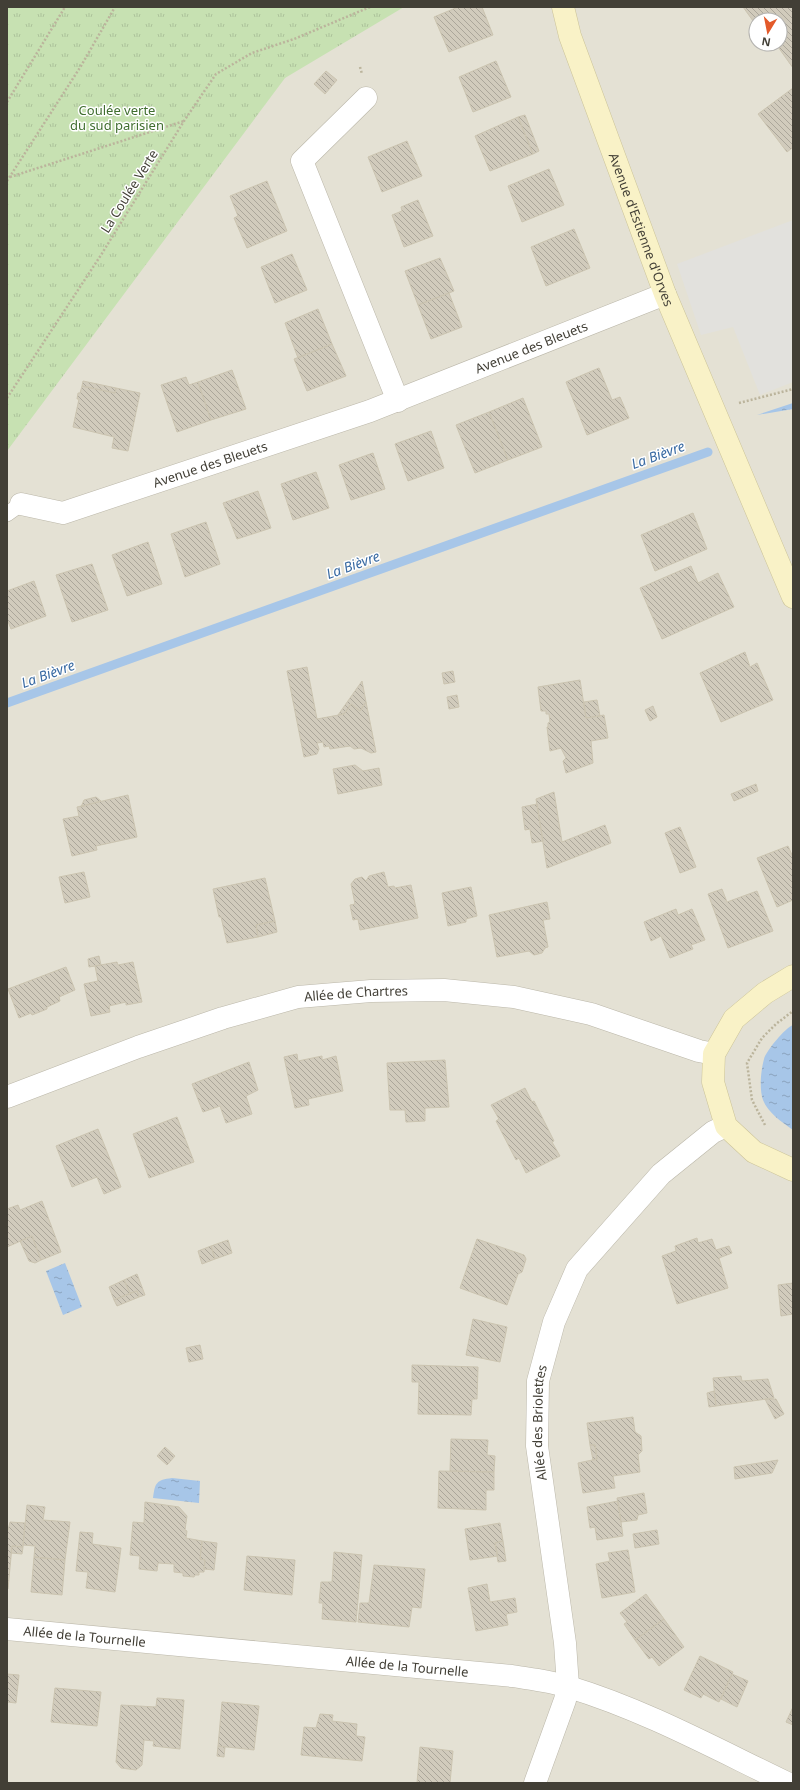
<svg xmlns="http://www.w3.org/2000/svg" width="800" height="1790" font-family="'Noto Sans',sans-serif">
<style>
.residential{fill:#e4e1d4;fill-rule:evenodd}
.park{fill:url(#park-tufts)}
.parking{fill:#e2e1dd}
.water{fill:url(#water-ripples)}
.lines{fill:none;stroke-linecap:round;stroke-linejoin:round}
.stream{stroke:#a7c6e8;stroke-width:9}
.building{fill:url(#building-back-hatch);stroke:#cbc4b0}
.lane-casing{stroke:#bbb7a9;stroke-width:16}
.street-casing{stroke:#bbb7a9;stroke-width:23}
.secondary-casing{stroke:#ccc499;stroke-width:23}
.path{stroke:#bbb49c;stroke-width:2.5;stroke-dasharray:2 2;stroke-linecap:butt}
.lane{stroke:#fff;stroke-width:15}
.street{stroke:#fff;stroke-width:22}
.secondary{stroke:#f9f2c7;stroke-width:22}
.labels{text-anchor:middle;stroke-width:3;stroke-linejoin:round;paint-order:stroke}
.park-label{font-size:13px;fill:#406e2f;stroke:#fff}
.street-label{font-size:13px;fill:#423f36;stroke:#fff}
.water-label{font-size:14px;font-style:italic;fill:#3a6ba3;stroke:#fff}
</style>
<defs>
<pattern id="park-tufts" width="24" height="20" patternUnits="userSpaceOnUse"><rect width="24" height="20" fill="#c7e1b2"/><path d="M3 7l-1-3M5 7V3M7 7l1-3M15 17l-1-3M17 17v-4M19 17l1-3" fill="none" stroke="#acc29a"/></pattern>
<pattern id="water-ripples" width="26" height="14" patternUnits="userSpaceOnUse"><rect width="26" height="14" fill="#a7c6e8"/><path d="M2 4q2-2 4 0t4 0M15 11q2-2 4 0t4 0" fill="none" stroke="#8aa2bd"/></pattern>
<pattern id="building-back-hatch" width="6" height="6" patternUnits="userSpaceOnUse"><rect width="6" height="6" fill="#d1cbbc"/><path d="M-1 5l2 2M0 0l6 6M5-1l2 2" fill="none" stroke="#aba69a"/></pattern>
</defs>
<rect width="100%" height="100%" fill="#f1efe5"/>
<path class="residential" d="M 7,7 L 793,7 L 793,1783 L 7,1783 ZM 756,20 L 780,20 L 780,44 L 756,44 Z"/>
<path class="park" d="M 7,7 L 404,7 L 285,78 L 7,451 Z"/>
<path class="parking" d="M 793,220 L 793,382 L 760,395 L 733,327 L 701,335 L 677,264 Z"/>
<path class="water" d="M 793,403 L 793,409 L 757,415 Z
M 793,1025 L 793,1130 C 782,1122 768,1113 763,1100 C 759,1089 761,1070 764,1059 C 766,1051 785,1028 793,1025 Z
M 65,1263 L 82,1307 L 63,1315 L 46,1271 Z
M 172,1478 L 200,1481 L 199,1503 L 153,1498 C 155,1483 156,1480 172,1478 Z"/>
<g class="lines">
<path class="stream" d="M 7,703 L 708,452"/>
</g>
<path class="building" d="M 458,7 L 482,7 L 493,35 L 449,52 L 434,17 Z
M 743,7 L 793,7 L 793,68 L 776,44 L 780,44 L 780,20 L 756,20 L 756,25 Z
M 496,61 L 511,97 L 473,112 L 459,77 Z
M 326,71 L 337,80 L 325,94 L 314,84 Z
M 793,88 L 793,149 L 792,148 L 787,152 L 758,114 Z
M 525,115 L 539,151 L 533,154 L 518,117 Z
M 518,117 L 533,154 L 490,171 L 475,136 Z
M 407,141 L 422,176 L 382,192 L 368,157 Z
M 549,169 L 564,205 L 522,222 L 508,186 Z
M 267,181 L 287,231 L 247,248 L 234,218 L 238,216 L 230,196 Z
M 418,200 L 433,236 L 404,247 L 392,215 L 402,211 L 401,207 Z
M 574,229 L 590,268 L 546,286 L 531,247 Z
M 292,254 L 307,290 L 275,303 L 261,267 Z
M 440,258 L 454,291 L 418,305 L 405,271 Z
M 449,293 L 462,327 L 431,339 L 418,305 Z
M 318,309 L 332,344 L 298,358 L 285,323 Z
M 332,344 L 346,376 L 307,391 L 294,359 Z
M 599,368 L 612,400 L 620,397 L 629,418 L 587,435 L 566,382 Z
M 232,370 L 246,409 L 211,420 L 198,382 Z
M 186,377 L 189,385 L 198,382 L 211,420 L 177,432 L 161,385 Z
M 83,381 L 116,388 L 115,393 L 82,386 Z
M 82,386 L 115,393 L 116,388 L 140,393 L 128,451 L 112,448 L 114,437 L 73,427 L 79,399 L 77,399 L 78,393 L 80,393 Z
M 523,398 L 542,447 L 508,460 L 489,412 Z
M 489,412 L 508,460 L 475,473 L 456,425 Z
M 431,431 L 444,468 L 408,481 L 395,444 Z
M 373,453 L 385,489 L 351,500 L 339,465 Z
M 316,472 L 329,508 L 293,520 L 281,484 Z
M 258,491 L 271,528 L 237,539 L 223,503 Z
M 693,513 L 707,549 L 655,571 L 641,535 Z
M 206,522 L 220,564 L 185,577 L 171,534 Z
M 148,542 L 162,584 L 127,596 L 112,555 Z
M 92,564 L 108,610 L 72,622 L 56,575 Z
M 691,566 L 698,583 L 718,573 L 734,607 L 662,639 L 640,588 Z
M 34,581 L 46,616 L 11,629 L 7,619 L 7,591 Z
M 745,652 L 750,667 L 757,663 L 773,700 L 721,722 L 700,673 Z
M 307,667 L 317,719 L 344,714 L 351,704 L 360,711 L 366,702 L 376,752 L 371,753 L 361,748 L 354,749 L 350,746 L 330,749 L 329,746 L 324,747 L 323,742 L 317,743 L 319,749 L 317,754 L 304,757 L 287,671 Z
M 453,671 L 455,682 L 444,684 L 442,673 Z
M 580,680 L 586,718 L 604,715 L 608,738 L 591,741 L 593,763 L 566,773 L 563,761 L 566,758 L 561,748 L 550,751 L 547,727 L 548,727 L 548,723 L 550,722 L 549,714 L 546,714 L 546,711 L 541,711 L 538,687 Z
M 362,681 L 366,702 L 360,711 L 351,704 L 344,714 L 338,715 Z
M 457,695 L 459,707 L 449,709 L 447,697 Z
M 597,700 L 600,716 L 586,718 L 584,702 Z
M 653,706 L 657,717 L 650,721 L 645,710 Z
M 355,765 L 363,771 L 379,768 L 382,785 L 338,794 L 333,769 Z
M 756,784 L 758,791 L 734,801 L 731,794 Z
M 554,792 L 562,842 L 605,825 L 611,843 L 547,868 L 536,799 Z
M 128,795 L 137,837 L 96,846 L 97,850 L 72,856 L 63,819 L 79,816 L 77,807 Z
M 96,797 L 101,801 L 81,807 L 84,800 Z
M 537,804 L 543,841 L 532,843 L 530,829 L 525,830 L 522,807 Z
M 680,827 L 696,867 L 680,873 L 665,833 Z
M 788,846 L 793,857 L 793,900 L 777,907 L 757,858 Z
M 84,872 L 90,897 L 65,903 L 59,877 Z
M 384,872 L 388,887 L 394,886 L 395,888 L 411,885 L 418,918 L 360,930 L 358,919 L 353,920 L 350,905 L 355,904 L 351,884 L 355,879 L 362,877 L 366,881 L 369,876 Z
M 265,878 L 275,921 L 256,925 L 258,937 L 227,943 L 221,917 L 219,917 L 213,889 Z
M 471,887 L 477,916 L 466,919 L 466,922 L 448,926 L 442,893 Z
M 722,889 L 727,902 L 757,891 L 773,931 L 728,948 L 708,894 Z
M 547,902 L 550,919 L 543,920 L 548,947 L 545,948 L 542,953 L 534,955 L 529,951 L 497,957 L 489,915 Z
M 676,909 L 678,915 L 692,909 L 705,940 L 691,945 L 693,949 L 670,958 L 661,936 L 651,941 L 644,922 Z
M 275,921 L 277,932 L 258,937 L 256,925 Z
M 99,956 L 101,965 L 89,967 L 88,959 Z
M 117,962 L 118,965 L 133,962 L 142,1002 L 126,1005 L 126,1002 L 109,1006 L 110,1012 L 91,1016 L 84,984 L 98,981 L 95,966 Z
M 66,967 L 75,990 L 59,997 L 60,1001 L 47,1007 L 47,1009 L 32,1015 L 31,1013 L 19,1018 L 8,989 Z
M 297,1054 L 298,1061 L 322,1056 L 322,1060 L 336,1056 L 343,1091 L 308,1099 L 309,1105 L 295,1108 L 284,1057 Z
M 445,1060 L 449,1107 L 425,1108 L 425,1121 L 406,1122 L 405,1110 L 390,1110 L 387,1063 Z
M 249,1062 L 258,1090 L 246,1096 L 252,1114 L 226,1123 L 220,1106 L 203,1112 L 192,1084 Z
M 525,1088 L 532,1102 L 534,1101 L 554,1141 L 552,1142 L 560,1156 L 526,1173 L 519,1158 L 516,1160 L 496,1121 L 499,1119 L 491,1105 Z
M 177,1117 L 194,1162 L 149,1178 L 133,1134 Z
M 98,1129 L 121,1187 L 104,1194 L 97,1177 L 72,1187 L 56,1146 Z
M 42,1201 L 61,1252 L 41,1260 L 32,1236 L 7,1247 L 7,1209 L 18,1205 L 20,1210 Z
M 32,1236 L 41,1260 L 35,1263 L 29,1261 L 20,1241 Z
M 697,1238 L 698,1243 L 712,1239 L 716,1250 L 729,1246 L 732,1253 L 719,1258 L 728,1288 L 677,1304 L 662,1256 L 676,1251 L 675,1246 Z
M 477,1239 L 524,1255 L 526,1259 L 522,1272 L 518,1274 L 507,1305 L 460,1288 Z
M 228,1240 L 232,1253 L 215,1259 L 211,1246 Z
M 211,1246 L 215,1259 L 202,1264 L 198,1251 Z
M 137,1274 L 145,1295 L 139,1297 L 137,1291 L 130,1293 L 124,1280 Z
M 124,1280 L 130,1293 L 114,1300 L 109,1287 Z
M 793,1283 L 793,1314 L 781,1316 L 778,1285 Z
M 137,1291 L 139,1297 L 117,1306 L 114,1300 Z
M 473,1319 L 507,1327 L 500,1362 L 466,1355 Z
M 200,1345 L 203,1359 L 189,1362 L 186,1348 Z
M 412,1365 L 478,1367 L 477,1399 L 472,1399 L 471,1415 L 418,1414 L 419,1382 L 412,1382 Z
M 741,1376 L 742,1381 L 768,1379 L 774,1398 L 716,1406 L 713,1378 Z
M 714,1391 L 716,1406 L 709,1407 L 707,1393 Z
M 765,1399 L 776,1399 L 784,1414 L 775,1419 Z
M 633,1417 L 635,1432 L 641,1436 L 642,1451 L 638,1455 L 640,1472 L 613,1476 L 615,1488 L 583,1493 L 578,1463 L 597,1459 L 595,1445 L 590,1445 L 587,1423 Z
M 451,1439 L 488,1440 L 487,1455 L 495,1456 L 494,1472 L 450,1471 Z
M 590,1445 L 595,1445 L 597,1459 L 593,1460 Z
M 165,1447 L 175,1456 L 167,1465 L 157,1456 Z
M 778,1460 L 772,1473 L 735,1479 L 734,1467 Z
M 439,1471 L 494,1472 L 494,1490 L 486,1490 L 486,1510 L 438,1508 Z
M 644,1493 L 647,1513 L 638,1515 L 637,1520 L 621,1522 L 617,1498 Z
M 618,1501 L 623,1536 L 597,1540 L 595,1527 L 590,1528 L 587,1507 Z
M 145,1502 L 179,1507 L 187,1516 L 185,1530 L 187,1531 L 186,1538 L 202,1541 L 200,1559 L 205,1560 L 204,1572 L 199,1572 L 199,1575 L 195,1575 L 194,1577 L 183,1576 L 183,1573 L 174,1572 L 174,1564 L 158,1563 L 157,1571 L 139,1569 L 140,1556 L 130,1555 L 133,1522 L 144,1523 Z
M 27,1505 L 45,1507 L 43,1520 L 70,1522 L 65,1560 L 34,1557 L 35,1546 L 23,1545 Z
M 10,1522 L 25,1523 L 23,1547 L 12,1546 L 8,1589 L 7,1589 L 7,1530 L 8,1530 Z
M 500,1523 L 503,1541 L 495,1543 L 498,1556 L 470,1560 L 465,1529 Z
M 657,1530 L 659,1544 L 635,1548 L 633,1534 Z
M 80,1532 L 93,1533 L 92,1544 L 121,1548 L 115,1592 L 86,1588 L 88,1572 L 76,1571 Z
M 202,1541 L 217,1543 L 214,1570 L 204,1569 L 205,1560 L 200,1559 Z
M 503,1541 L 506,1561 L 498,1562 L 495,1543 Z
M 12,1546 L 23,1547 L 22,1554 L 11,1553 Z
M 628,1550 L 635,1592 L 602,1598 L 596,1564 L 610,1561 L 608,1553 Z
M 334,1552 L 362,1555 L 356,1622 L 322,1619 L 323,1603 L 319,1603 L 321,1582 L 332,1582 Z
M 247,1556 L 295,1560 L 292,1595 L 244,1590 Z
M 34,1557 L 65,1560 L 62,1595 L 31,1592 Z
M 374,1565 L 425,1569 L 421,1608 L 412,1607 L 409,1627 L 358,1622 L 360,1603 L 369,1603 Z
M 487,1584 L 490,1602 L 515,1598 L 517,1612 L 506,1614 L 508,1625 L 476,1631 L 468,1588 Z
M 646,1594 L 664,1619 L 635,1640 L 624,1624 L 627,1622 L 620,1613 Z
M 664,1619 L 684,1647 L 659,1666 L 652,1657 L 649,1659 L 635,1640 Z
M 700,1656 L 733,1672 L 719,1702 L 703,1694 L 701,1698 L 684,1690 Z
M 7,1674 L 19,1675 L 16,1703 L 7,1702 Z
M 732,1674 L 748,1681 L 737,1707 L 721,1699 Z
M 55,1688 L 101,1692 L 97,1726 L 51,1722 Z
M 157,1698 L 184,1700 L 180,1749 L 153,1746 L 154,1741 L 144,1740 L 142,1765 L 136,1770 L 121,1768 L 116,1762 L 121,1705 L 156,1707 Z
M 222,1702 L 259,1706 L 254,1750 L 218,1746 Z
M 793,1707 L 793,1725 L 786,1722 Z
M 320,1714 L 333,1715 L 332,1721 L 357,1724 L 356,1736 L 365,1737 L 362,1761 L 301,1755 L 304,1727 L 316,1728 Z
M 218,1746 L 225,1747 L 224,1757 L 217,1756 Z
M 420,1747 L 453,1751 L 450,1783 L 417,1783 Z"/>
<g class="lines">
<g class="lane-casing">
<path id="lane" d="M 7,514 L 21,504"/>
</g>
<g class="street-casing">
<g id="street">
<path d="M 366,98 L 302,161 L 398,401"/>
<path id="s1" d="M 21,504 L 63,513 L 370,411 L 665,294"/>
<path id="s2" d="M 7,1097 L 138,1047 L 223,1018 L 298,997 L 371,991 L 444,990 L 514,997 L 591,1014 L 699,1051 L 714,1054"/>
<path id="s3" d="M 7,1629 L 512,1676 C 531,1679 551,1681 569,1687 C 645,1710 716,1749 787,1783"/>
<path id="s4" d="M 535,1783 L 565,1700 L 568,1686 L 565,1643 L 537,1446 L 538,1381 L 554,1322 L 577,1269 L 661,1174 L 713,1132 L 726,1126"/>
</g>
</g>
<g class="secondary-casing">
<g id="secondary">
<path id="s5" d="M 563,7 L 570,36 L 665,294 L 793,597"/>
<path d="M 793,976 L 765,993 L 734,1019 L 714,1054 L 713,1082 L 726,1126 L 754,1152 L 793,1170"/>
</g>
</g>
<path class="path" d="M 360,67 L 362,74
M 7,102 L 65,7
M 10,177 L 184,121
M 7,181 L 81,66 L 115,7
M 7,398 L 101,255 L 184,121 L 216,74 L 252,53 L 294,39 L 370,7
M 739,403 L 793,389
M 765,1125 L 752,1100 L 747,1063 L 762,1038 L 776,1024 L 793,1011"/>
<use href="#lane" class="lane"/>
<use href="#street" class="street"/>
<use href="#secondary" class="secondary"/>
</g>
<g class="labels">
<g class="park-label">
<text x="117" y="115">Coulée verte<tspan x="117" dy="15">du sud parisien</tspan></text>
</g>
<g class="street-label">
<text transform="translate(129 191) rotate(-58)" y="5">La Coulée Verte</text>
<text dy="5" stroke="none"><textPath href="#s5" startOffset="236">Avenue d'Estienne d'Orves</textPath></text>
<text dy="5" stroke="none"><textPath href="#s1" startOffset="540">Avenue des Bleuets</textPath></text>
<text dy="5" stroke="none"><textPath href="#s1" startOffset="198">Avenue des Bleuets</textPath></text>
<text dy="5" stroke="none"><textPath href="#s2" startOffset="366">Allée de Chartres</textPath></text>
<text dy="5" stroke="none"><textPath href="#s4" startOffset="368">Allée des Briolettes</textPath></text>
<text dy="5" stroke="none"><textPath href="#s3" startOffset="78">Allée de la Tournelle</textPath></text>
<text dy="5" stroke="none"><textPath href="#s3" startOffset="402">Allée de la Tournelle</textPath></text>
</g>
<g class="water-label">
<text transform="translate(658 455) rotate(-20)" y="5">La Bièvre</text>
<text transform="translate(353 565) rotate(-20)" y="5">La Bièvre</text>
<text transform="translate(48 674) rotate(-20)" y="5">La Bièvre</text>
</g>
</g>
<rect width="800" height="1790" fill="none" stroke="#423f36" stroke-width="16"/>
<g transform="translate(768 32) rotate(190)"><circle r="19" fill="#ffffff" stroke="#b3b2af"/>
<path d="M0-3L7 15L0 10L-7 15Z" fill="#e35a2a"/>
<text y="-6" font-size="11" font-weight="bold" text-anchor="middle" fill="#423f36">N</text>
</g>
</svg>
